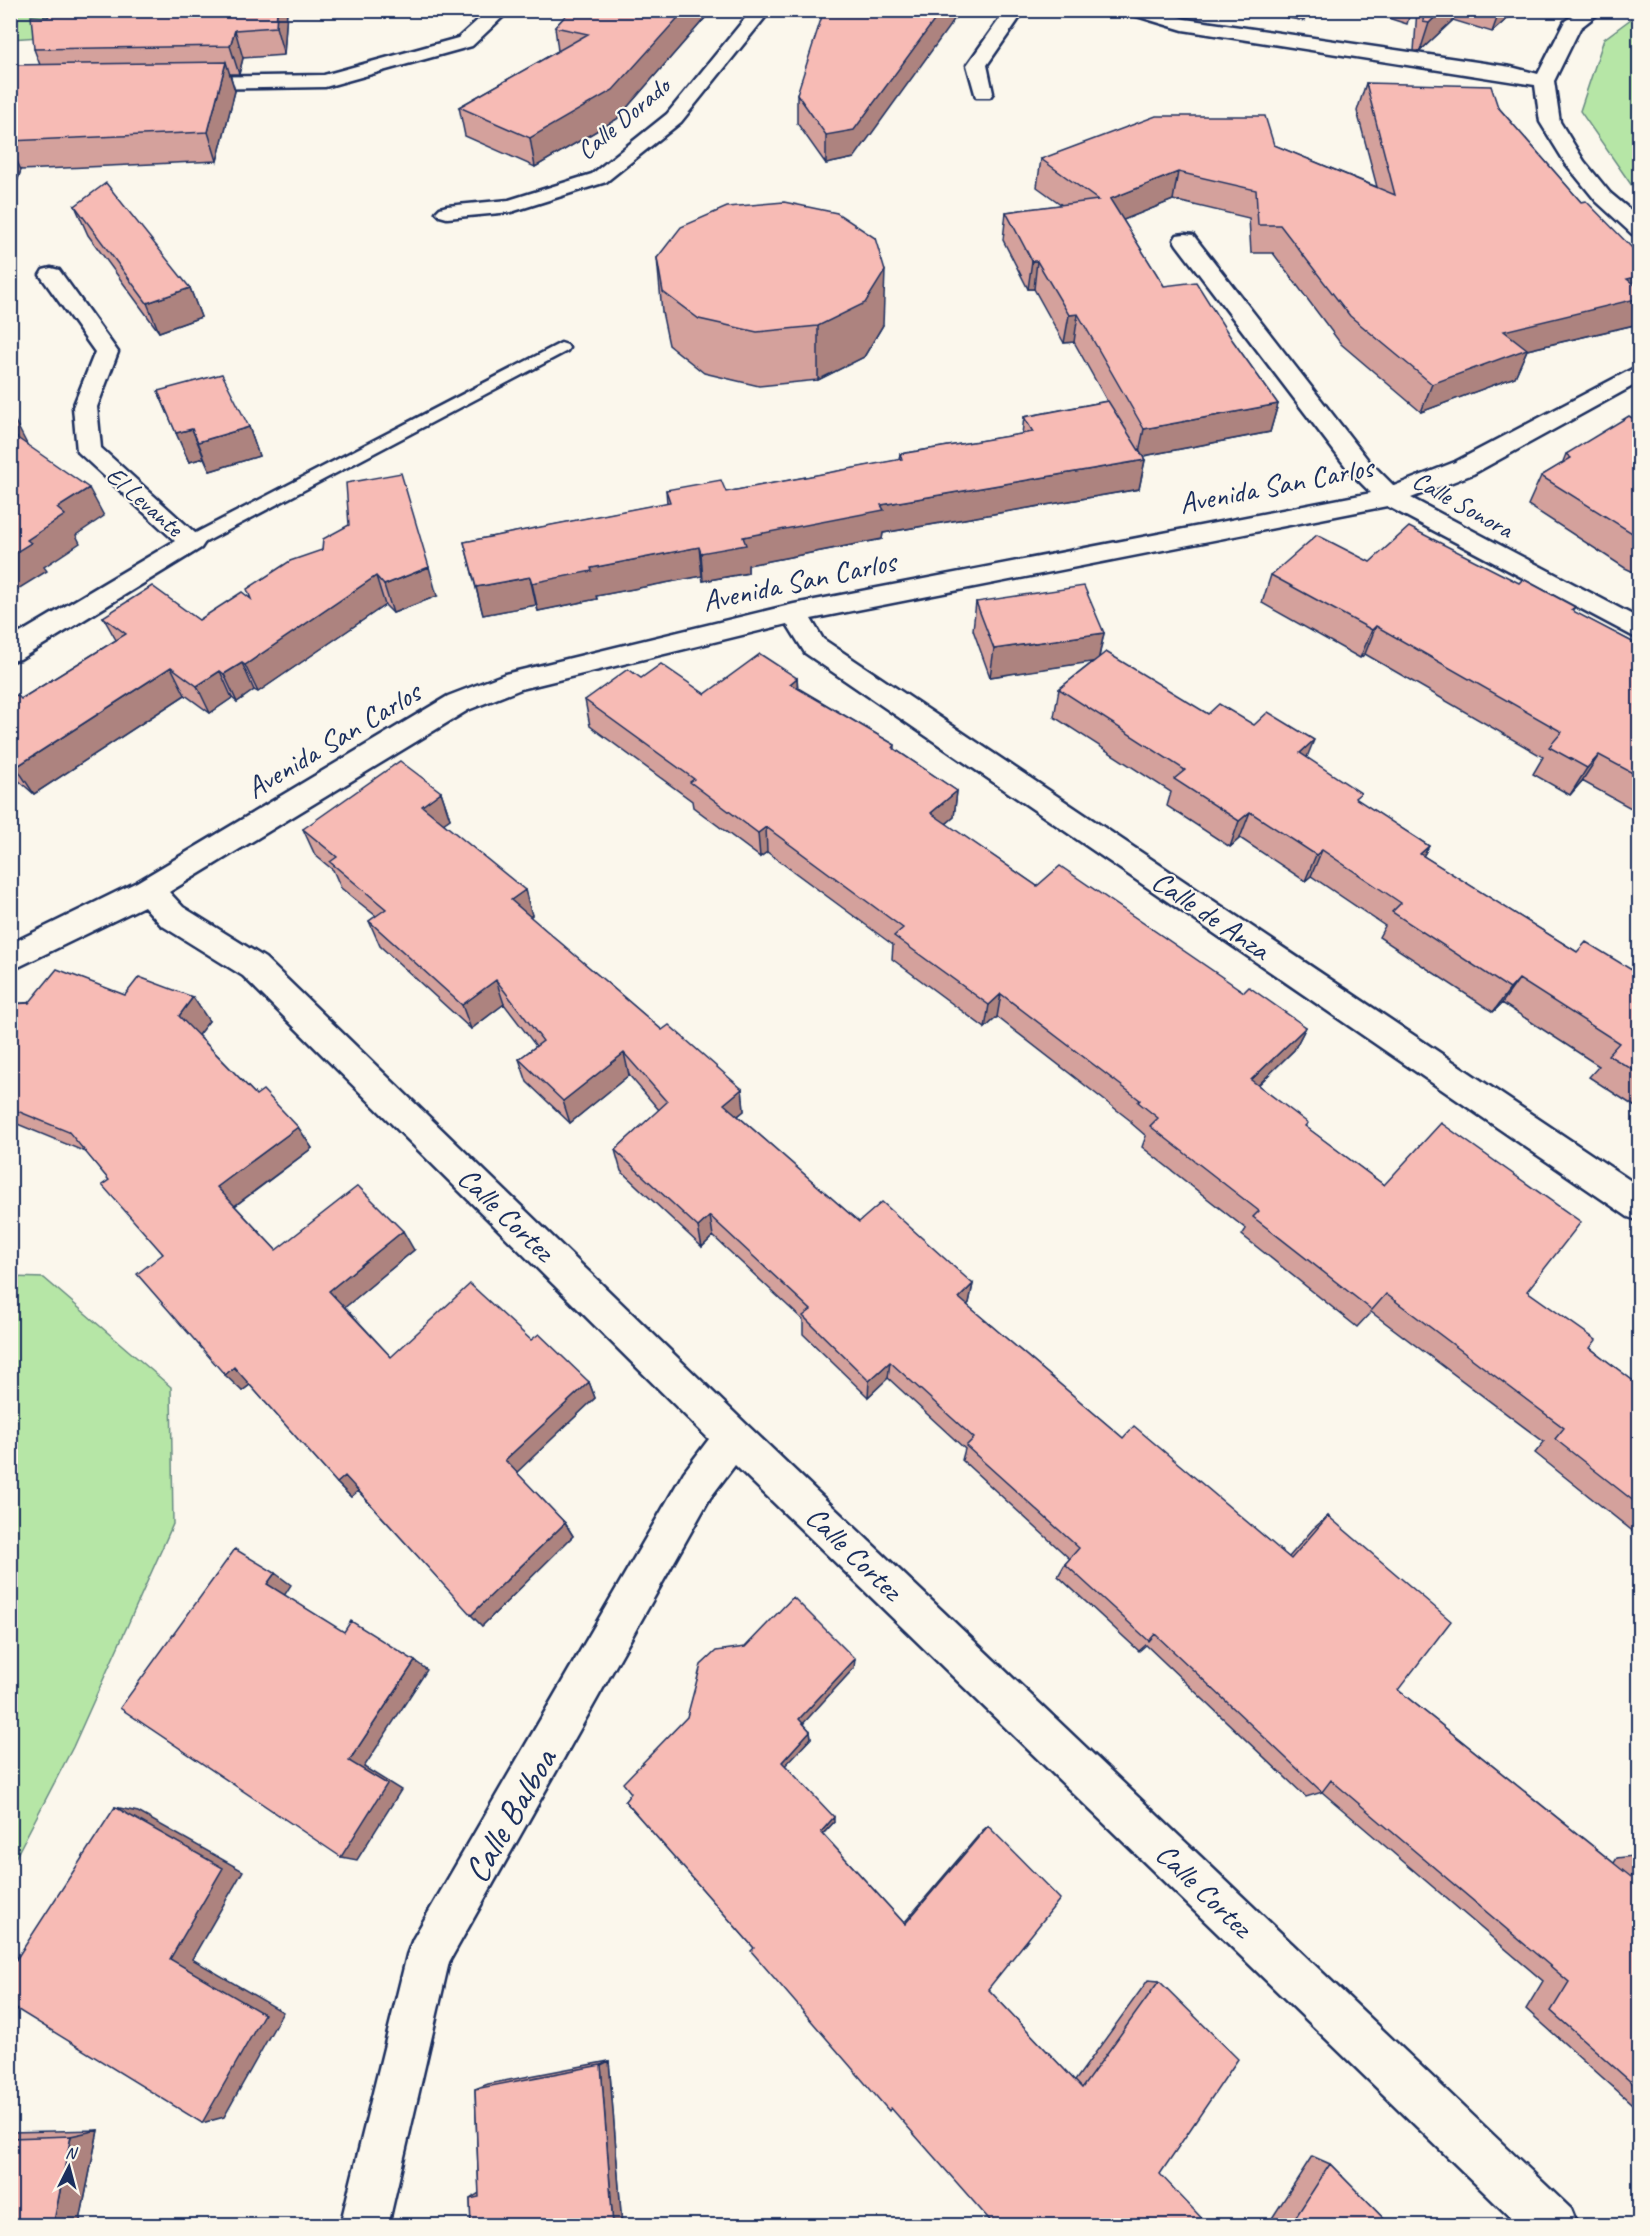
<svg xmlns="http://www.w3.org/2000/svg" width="1650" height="2236" font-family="Caveat,sans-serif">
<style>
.green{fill:#b6e6a6;stroke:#688a82;stroke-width:1.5}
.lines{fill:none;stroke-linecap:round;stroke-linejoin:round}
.service-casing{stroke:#1b2f5e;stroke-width:5}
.minor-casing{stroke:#1b2f5e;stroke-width:5}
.tertiary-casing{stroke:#1b2f5e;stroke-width:5}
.service{fill:#fbf7ec;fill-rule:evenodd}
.minor{fill:#fbf7ec;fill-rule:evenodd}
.tertiary{fill:#fbf7ec;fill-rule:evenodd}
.wall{fill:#d4a19c;stroke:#1b2f5e;stroke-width:1.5}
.shaded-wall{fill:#ad837f;stroke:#1b2f5e;stroke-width:1.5}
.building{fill:#f7bbb5;stroke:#1b2f5e;stroke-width:1.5}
.labels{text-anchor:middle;stroke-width:4.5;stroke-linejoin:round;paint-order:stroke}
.far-street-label{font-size:26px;fill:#1b2f5e;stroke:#fbf7ec}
.street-label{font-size:30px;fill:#1b2f5e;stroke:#fbf7ec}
.near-street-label{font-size:36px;fill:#1b2f5e;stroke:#fbf7ec}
</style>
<rect width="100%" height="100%" fill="#fbf7ec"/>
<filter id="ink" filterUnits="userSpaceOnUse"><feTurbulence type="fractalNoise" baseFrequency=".0167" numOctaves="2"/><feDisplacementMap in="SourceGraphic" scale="12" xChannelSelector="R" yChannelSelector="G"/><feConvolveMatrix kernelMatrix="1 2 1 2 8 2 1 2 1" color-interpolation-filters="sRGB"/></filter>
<g filter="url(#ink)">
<path class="green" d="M 11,11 L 92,11 L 39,37 L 11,39 Z
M 1639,13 L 1639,196 L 1580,111 L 1604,39 Z
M 11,1277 L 44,1278 L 171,1387 L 173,1524 L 73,1747 L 11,1866 Z"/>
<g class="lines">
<g class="service-casing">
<path id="service" d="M 561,343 L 567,345 L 569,348 L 567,351 L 198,546 L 186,546 L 183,542 L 186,538 Z"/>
</g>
<g class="minor-casing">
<path id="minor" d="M 752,10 L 771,10 L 681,122 L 606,182 L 511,212 L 447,218 L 440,216 L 436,212 L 440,208 L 447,206 L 509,200 L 592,174 L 667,114 Z
M 1006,10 L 1025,10 L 987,65 L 993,93 L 990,97 L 976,97 L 967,65 Z
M 1185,234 L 1193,235 L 1368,460 L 1394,486 L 1455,462 L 1640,365 L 1640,382 L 1473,474 L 1411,498 L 1640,619 L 1640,640 L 1387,506 L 811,619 L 823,639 L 1640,1187 L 1640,1221 L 1628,1217 L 805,653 L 787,624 L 521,689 L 468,710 L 169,892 L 183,907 L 265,958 L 746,1424 L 1571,2209 L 1578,2226 L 1519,2226 L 735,1465 L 710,1498 L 449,1962 L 388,2226 L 340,2226 L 407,1955 L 413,1939 L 684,1472 L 709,1439 L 243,976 L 161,925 L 144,906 L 10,971 L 10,944 L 137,882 L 448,696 L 505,674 L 794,604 L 1371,493 L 1350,472 L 1177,245 L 1174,240 L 1177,235 Z
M 51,268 L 59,270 L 118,352 L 97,407 L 101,448 L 205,542 L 201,548 L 20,659 L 10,661 L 10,639 L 175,541 L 77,451 L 73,407 L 95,352 L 40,275 L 43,270 Z"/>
</g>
<g class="tertiary-casing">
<path id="tertiary" d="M 489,10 L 510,10 L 472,46 L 325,87 L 189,89 L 179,83 L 189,77 L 324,75 L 458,38 Z
M 1128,10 L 1158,10 L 1185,19 L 1511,67 L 1538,74 L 1565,21 L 1581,10 L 1603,10 L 1580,28 L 1554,81 L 1560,122 L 1584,161 L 1610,193 L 1640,218 L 1640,235 L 1632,234 L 1596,201 L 1566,164 L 1540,122 L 1535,85 L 1183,30 L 1130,14 Z"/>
</g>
<use href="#service" class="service"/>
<use href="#minor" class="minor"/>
<use href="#tertiary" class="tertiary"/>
</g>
<path class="wall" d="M 287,10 L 284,55 L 243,58 L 239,74 L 230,74 L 235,91 L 217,161 L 21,170 L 10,202 L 10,65 L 40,65 L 34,49 L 48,17 Z
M 571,10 L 712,10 L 617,119 L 535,167 L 465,136 L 459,107 L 558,51 L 555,27 Z
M 1246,10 L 1309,10 L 1304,21 Z
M 1363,10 L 1411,10 L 1407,24 Z
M 1417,10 L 1517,10 L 1492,32 L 1453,20 L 1420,51 L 1414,51 Z
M 1366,83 L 1498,107 L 1581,202 L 1640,256 L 1640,313 L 1634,325 L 1527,350 L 1515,377 L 1421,412 L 1341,344 L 1273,253 L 1251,253 L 1249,218 L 1173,200 L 1123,220 L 1164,286 L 1233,341 L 1278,404 L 1270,432 L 1143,456 L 1145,460 L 1139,489 L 883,533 L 882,539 L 748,565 L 748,573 L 703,581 L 702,576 L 596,596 L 597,599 L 538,611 L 536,605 L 483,615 L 464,542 L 667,503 L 666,490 L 726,492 L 899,460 L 900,454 L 1022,434 L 1024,417 L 1107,401 L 1074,342 L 1064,343 L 1034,289 L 1028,289 L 1003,240 L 1006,212 L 1062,205 L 1037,187 L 1041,159 L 1274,145 L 1377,187 L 1357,111 Z
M 797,94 L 854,158 L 826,164 L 797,123 Z
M 75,206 L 190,288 L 201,317 L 159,332 L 88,235 Z
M 657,258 L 883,325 L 864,357 L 818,380 L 759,386 L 704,373 L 669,345 L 662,312 Z
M 158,391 L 249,427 L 259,456 L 210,471 L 204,458 L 189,462 Z
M 1640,423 L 1640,575 L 1625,568 L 1528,505 L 1541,476 L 1562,464 L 1566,454 Z
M 322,550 L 437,596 L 393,613 L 385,605 L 258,692 L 254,690 L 237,702 L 232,698 L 210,713 L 185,695 L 34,794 L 10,773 L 10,699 L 21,699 L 116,640 L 103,617 L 199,620 L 251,598 Z
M 1370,562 L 1519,583 L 1575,607 L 1572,611 L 1640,646 L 1640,813 L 1582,781 L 1570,795 L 1533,774 L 1543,757 L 1365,654 L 1360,658 L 1262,603 L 1271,575 Z
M 976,602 L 1104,633 L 1099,657 L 1208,714 L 1307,758 L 1357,800 L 1429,846 L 1423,856 L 1577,952 L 1640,975 L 1640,1110 L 1589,1077 L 1599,1066 L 1502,1003 L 1493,1012 L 1379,937 L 1385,926 L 1311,876 L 1305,881 L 1240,838 L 1230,847 L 1167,806 L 1171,792 L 1054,717 L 1059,689 L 1094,661 L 990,677 L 973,630 Z
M 641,678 L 705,694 L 797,678 L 798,688 L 895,745 L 895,749 L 957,791 L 954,817 L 946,824 L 1037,886 L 1244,992 L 1306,1027 L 1294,1050 L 1258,1085 L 1306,1127 L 1527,1291 L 1590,1348 L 1640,1386 L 1640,1537 L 1535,1453 L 1544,1442 L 1371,1312 L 1357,1327 L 1242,1235 L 1246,1229 L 1142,1147 L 1146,1136 L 1131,1123 L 1131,1121 L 997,1017 L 985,1028 L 892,959 L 893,945 L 767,852 L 760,857 L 693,807 L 692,801 L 590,726 L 585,700 Z
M 441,792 L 450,819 L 443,823 L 532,915 L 530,917 L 662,1030 L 742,1089 L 744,1111 L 738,1116 L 859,1222 L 973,1284 L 969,1303 L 967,1305 L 1123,1438 L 1289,1557 L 1313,1529 L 1328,1516 L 1398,1690 L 1614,1863 L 1617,1858 L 1640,1855 L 1640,2111 L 1526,2009 L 1543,1981 L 1322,1792 L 1306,1797 L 1146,1645 L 1139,1651 L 1058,1576 L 1065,1564 L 1070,1559 L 962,1460 L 965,1449 L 888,1378 L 868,1397 L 803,1334 L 803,1320 L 713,1236 L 702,1247 L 621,1171 L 615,1150 L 659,1110 L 629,1075 L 570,1123 L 527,1082 L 519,1059 L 536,1046 L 504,1004 L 471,1029 L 380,946 L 369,921 L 376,916 L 341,888 L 333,870 L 315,855 L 303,829 Z
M 125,995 L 209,1021 L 198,1035 L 256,1095 L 298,1127 L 312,1148 L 235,1206 L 276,1250 L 414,1250 L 345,1307 L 391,1357 L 531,1340 L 589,1382 L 595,1398 L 516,1472 L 565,1523 L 573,1536 L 482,1626 L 358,1491 L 351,1497 L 337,1483 L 250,1385 L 242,1391 L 163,1254 L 109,1180 L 86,1152 L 10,1121 L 10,1004 Z
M 854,1668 L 803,1723 L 810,1731 L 811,1738 L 785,1765 L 834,1822 L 823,1834 L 904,1923 L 983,1830 L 988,1826 L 988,1989 L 1075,2081 L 1148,1980 L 1159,1981 L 1160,2174 L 754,1948 L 625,1801 Z
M 609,2061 L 622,2226 L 467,2226 L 471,2223 L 470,2199 L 479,2193 L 475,2089 L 488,2084 Z
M 98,2130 L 79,2226 L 10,2226 L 10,2132 Z
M 1312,2156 L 1330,2164 L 1391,2226 L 1267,2226 Z"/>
<path class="shaded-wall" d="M 277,10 L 287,10 L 284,55 L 276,27 Z
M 685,10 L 712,10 L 617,119 L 535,167 L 530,138 Z
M 942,10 L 961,10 L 854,158 L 826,164 L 826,135 Z
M 1442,10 L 1456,10 L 1453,20 L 1420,51 L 1429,23 Z
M 1500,10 L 1517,10 L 1492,32 Z
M 235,30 L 243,58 L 239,74 L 230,46 Z
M 226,62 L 235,91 L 217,161 L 208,132 Z
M 10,146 L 21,170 L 10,202 Z
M 1178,172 L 1173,200 L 1106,227 L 1110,199 Z
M 1032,261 L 1037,261 L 1034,289 L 1028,289 Z
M 885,271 L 883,325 L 864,357 L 818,380 L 818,326 Z
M 1640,276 L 1640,313 L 1634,325 L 1527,350 L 1515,377 L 1421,412 L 1432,384 L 1504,331 L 1627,279 Z
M 190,288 L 201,317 L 159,332 L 147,303 Z
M 1078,314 L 1074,342 L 1064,343 L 1069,315 Z
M 1278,404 L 1270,432 L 1138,457 L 1144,429 Z
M 14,419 L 29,448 L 13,435 Z
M 249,427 L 259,456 L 210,471 L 198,442 Z
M 192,429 L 204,458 L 189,462 L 176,433 Z
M 1145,460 L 1139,489 L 883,533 L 882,539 L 748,565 L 748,573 L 703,581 L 701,553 L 743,537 L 881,505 Z
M 89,488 L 104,516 L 76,535 L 80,543 L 44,567 L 47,571 L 10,594 L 10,556 L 57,508 Z
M 699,547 L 702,576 L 596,596 L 597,599 L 538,611 L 532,583 L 591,568 Z
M 429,567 L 437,596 L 393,613 L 384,585 Z
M 376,576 L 385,605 L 258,692 L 245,665 Z
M 530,577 L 536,605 L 483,615 L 476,587 Z
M 1376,626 L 1365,654 L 1360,658 L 1372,630 Z
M 1104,633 L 1098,661 L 990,677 L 994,649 Z
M 242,663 L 254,690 L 237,702 L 224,674 Z
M 171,667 L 185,695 L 34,794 L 16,767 Z
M 220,671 L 232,698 L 210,713 L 197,686 Z
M 797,678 L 798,704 L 790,684 Z
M 1314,740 L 1303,767 L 1300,753 Z
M 1599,755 L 1582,781 L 1570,795 L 1587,768 Z
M 957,791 L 954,817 L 929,838 L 931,813 Z
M 441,792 L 450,819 L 432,832 L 422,806 Z
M 1250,812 L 1240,838 L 1230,847 L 1239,821 Z
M 766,827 L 767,852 L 760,857 L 758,833 Z
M 1429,846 L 1415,871 L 1420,854 Z
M 1322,850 L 1311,876 L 1305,881 L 1316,855 Z
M 525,890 L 532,915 L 519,925 L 511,900 Z
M 1519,979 L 1502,1003 L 1493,1012 L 1510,989 Z
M 496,980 L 504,1004 L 471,1029 L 462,1005 Z
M 1001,994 L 997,1017 L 985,1028 L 989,1005 Z
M 193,997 L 209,1021 L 195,1039 L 179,1016 Z
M 1306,1027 L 1294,1050 L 1241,1102 L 1251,1080 Z
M 624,1053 L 629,1075 L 570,1123 L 563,1101 Z
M 742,1089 L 744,1111 L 726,1125 L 724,1104 Z
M 298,1127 L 312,1148 L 233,1207 L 217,1187 Z
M 710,1216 L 713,1236 L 702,1247 L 698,1227 Z
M 403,1231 L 414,1250 L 343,1309 L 329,1291 Z
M 973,1284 L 969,1303 L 955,1316 L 959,1298 Z
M 890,1362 L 888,1378 L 868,1397 L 869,1381 Z
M 234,1367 L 251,1384 L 242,1391 L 225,1375 Z
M 589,1382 L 595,1398 L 514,1475 L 505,1460 Z
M 345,1476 L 359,1490 L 351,1497 L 337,1483 Z
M 565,1523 L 573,1536 L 482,1626 L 471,1615 Z
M 275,1573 L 291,1585 L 284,1596 L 267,1584 Z
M 855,1659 L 854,1668 L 800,1727 L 799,1719 Z
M 415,1661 L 427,1670 L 364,1767 L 401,1790 L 357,1860 L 341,1857 L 349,1761 Z
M 810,1731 L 811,1738 L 783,1768 L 782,1762 Z
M 115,1807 L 138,1812 L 243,1871 L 192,1959 L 283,2012 L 224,2117 L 202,2123 L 170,1959 Z
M 834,1817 L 834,1822 L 821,1836 L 821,1832 Z
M 609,2061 L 622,2226 L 613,2226 L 601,2065 Z
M 98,2130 L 79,2226 L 53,2226 L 71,2136 Z"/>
<path class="building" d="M 53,10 L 277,10 L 276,27 L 235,30 L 230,46 L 34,49 L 31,16 L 48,17 Z
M 571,10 L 685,10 L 613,90 L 530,138 L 459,107 L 588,34 L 555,27 Z
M 827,10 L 942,10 L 854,130 L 826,135 L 797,94 L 822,16 Z
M 1424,10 L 1442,10 L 1429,23 L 1423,22 Z
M 226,62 L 208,132 L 10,141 L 10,65 Z
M 1366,83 L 1491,86 L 1498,107 L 1581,202 L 1586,201 L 1640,256 L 1640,276 L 1627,279 L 1640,289 L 1640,298 L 1504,331 L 1527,349 L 1432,384 L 1350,316 L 1280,225 L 1258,225 L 1256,190 L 1178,172 L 1110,199 L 1164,286 L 1196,282 L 1233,341 L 1278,404 L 1144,429 L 1078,314 L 1069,315 L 1037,261 L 1032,261 L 1006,212 L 1098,200 L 1041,159 L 1156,116 L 1265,116 L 1274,145 L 1395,195 Z
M 106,183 L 190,288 L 147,303 L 75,206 Z
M 784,202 L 837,213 L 875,238 L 885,271 L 865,303 L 818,326 L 757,332 L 699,319 L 663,292 L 657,258 L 681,227 L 727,207 Z
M 222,374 L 249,427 L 198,442 L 192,429 L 176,433 L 158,391 Z
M 1108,401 L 1145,460 L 881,505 L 884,510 L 743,537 L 746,545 L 701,553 L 699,547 L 591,568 L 592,571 L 532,583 L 530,577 L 476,587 L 464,542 L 670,502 L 666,490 L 721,480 L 726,492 L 902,459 L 900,454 L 1033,432 L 1024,417 Z
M 1629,416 L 1640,423 L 1640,462 L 1638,463 L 1640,464 L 1640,538 L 1541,476 L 1571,458 L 1566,454 Z
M 14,419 L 13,435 L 89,488 L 57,508 L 65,515 L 27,540 L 31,543 L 10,556 L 10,420 Z
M 401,473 L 429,567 L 384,585 L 376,576 L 245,665 L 242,663 L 224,674 L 220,671 L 197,686 L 171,667 L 16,767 L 10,762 L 10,699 L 17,695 L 21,699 L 126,634 L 103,617 L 152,586 L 199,620 L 242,592 L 251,599 L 247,589 L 290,561 L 322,550 L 323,539 L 349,525 L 346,483 Z
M 1409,527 L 1519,583 L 1523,579 L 1575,607 L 1571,610 L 1640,646 L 1640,777 L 1599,755 L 1587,768 L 1549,747 L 1562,732 L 1376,626 L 1372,630 L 1271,575 L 1317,535 L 1370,562 Z
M 1084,586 L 1104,633 L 994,649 L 976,602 Z
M 1106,652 L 1208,714 L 1219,704 L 1254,725 L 1268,712 L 1314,740 L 1300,753 L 1361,793 L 1355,798 L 1429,846 L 1420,854 L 1577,952 L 1586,942 L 1640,975 L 1640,1074 L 1608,1055 L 1619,1043 L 1519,979 L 1510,989 L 1392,912 L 1401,903 L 1322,850 L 1316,855 L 1250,812 L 1239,821 L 1174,779 L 1185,770 L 1059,689 Z
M 760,654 L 797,678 L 790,684 L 895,745 L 893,748 L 957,791 L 931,813 L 1037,886 L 1060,866 L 1244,992 L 1249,987 L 1306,1027 L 1251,1080 L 1308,1123 L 1305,1126 L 1384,1185 L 1441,1123 L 1581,1222 L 1527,1291 L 1596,1340 L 1590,1348 L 1640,1386 L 1640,1506 L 1555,1439 L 1564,1428 L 1386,1294 L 1372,1310 L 1253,1217 L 1259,1211 L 1150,1126 L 1158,1118 L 1138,1102 L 1140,1100 L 1001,994 L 989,1005 L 894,936 L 903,928 L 766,827 L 758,833 L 690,782 L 694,779 L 585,700 L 628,669 L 641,678 L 661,664 L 705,694 Z
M 400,761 L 441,792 L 422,806 L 525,890 L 511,900 L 662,1030 L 669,1025 L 742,1089 L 724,1104 L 859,1222 L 882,1202 L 973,1284 L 959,1298 L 1123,1438 L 1134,1426 L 1291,1559 L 1328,1516 L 1451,1621 L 1398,1690 L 1631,1877 L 1640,1862 L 1640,2090 L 1551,2011 L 1569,1982 L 1331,1780 L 1322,1792 L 1155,1634 L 1149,1641 L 1065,1564 L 1079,1548 L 966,1446 L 974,1438 L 890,1362 L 869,1381 L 803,1316 L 811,1310 L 710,1216 L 698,1227 L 615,1150 L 667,1102 L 624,1053 L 563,1101 L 519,1059 L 543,1041 L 496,980 L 462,1005 L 369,921 L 386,909 L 330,862 L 337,857 L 303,829 Z
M 57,969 L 125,995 L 139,977 L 193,997 L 179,1016 L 256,1095 L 263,1090 L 298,1127 L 217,1187 L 276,1250 L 358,1186 L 403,1231 L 329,1291 L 391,1357 L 470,1284 L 531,1340 L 539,1334 L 589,1382 L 505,1460 L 565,1523 L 471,1615 L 345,1476 L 337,1483 L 234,1367 L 225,1375 L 137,1274 L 163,1254 L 102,1185 L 109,1180 L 69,1132 L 10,1108 L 10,1004 L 29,1003 Z
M 235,1549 L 275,1573 L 267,1584 L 344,1632 L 351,1621 L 415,1661 L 349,1761 L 387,1784 L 341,1857 L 120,1708 Z
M 793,1597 L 855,1659 L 799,1719 L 810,1731 L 782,1762 L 834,1817 L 821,1832 L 905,1924 L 988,1826 L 1060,1899 L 988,1989 L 1082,2088 L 1159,1981 L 1238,2059 L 1160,2174 L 1209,2226 L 995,2226 L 891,2108 L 889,2111 L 751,1951 L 754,1948 L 625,1801 L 631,1793 L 623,1783 L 687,1717 L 701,1665 L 716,1651 L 745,1647 Z
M 115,1807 L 223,1868 L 170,1959 L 264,2014 L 202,2123 L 10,2005 L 10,1969 Z
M 601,2065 L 613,2226 L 471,2226 L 470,2199 L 479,2197 L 475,2089 Z
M 71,2136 L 53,2226 L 10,2226 L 10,2138 Z
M 1330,2164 L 1391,2226 L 1290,2226 Z"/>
</g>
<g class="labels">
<g class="far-street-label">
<text transform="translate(623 118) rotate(-40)" y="9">Calle Dorado</text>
<text transform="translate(145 501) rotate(41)" y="9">El Levante</text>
<text transform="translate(1463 504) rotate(29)" y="9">Calle Sonora</text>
</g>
<g class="street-label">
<text transform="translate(1276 485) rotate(-11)" y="10">Avenida San Carlos</text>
<text transform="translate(799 581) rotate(-12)" y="10">Avenida San Carlos</text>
<text transform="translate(333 740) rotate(-31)" y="10">Avenida San Carlos</text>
<text transform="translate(1211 915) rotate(34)" y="10">Calle de Anza</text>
<text transform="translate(506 1214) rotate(44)" y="10">Calle Cortez</text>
<text transform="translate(854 1553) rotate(44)" y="10">Calle Cortez</text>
<text transform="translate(1204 1890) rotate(44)" y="10">Calle Cortez</text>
</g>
<g class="near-street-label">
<text transform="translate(509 1815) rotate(-60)" y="13">Calle Balboa</text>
</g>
</g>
<rect width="1650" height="2236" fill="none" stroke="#fbf7ec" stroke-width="36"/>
<rect x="18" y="18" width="1614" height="2200" fill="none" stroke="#1b2f5e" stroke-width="2" filter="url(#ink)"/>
<g transform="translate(69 2167) rotate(6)" stroke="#fbf7ec" stroke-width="4.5" paint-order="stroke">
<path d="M0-4.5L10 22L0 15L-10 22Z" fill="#1b2f5e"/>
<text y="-9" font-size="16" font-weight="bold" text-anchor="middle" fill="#1b2f5e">N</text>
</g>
</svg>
